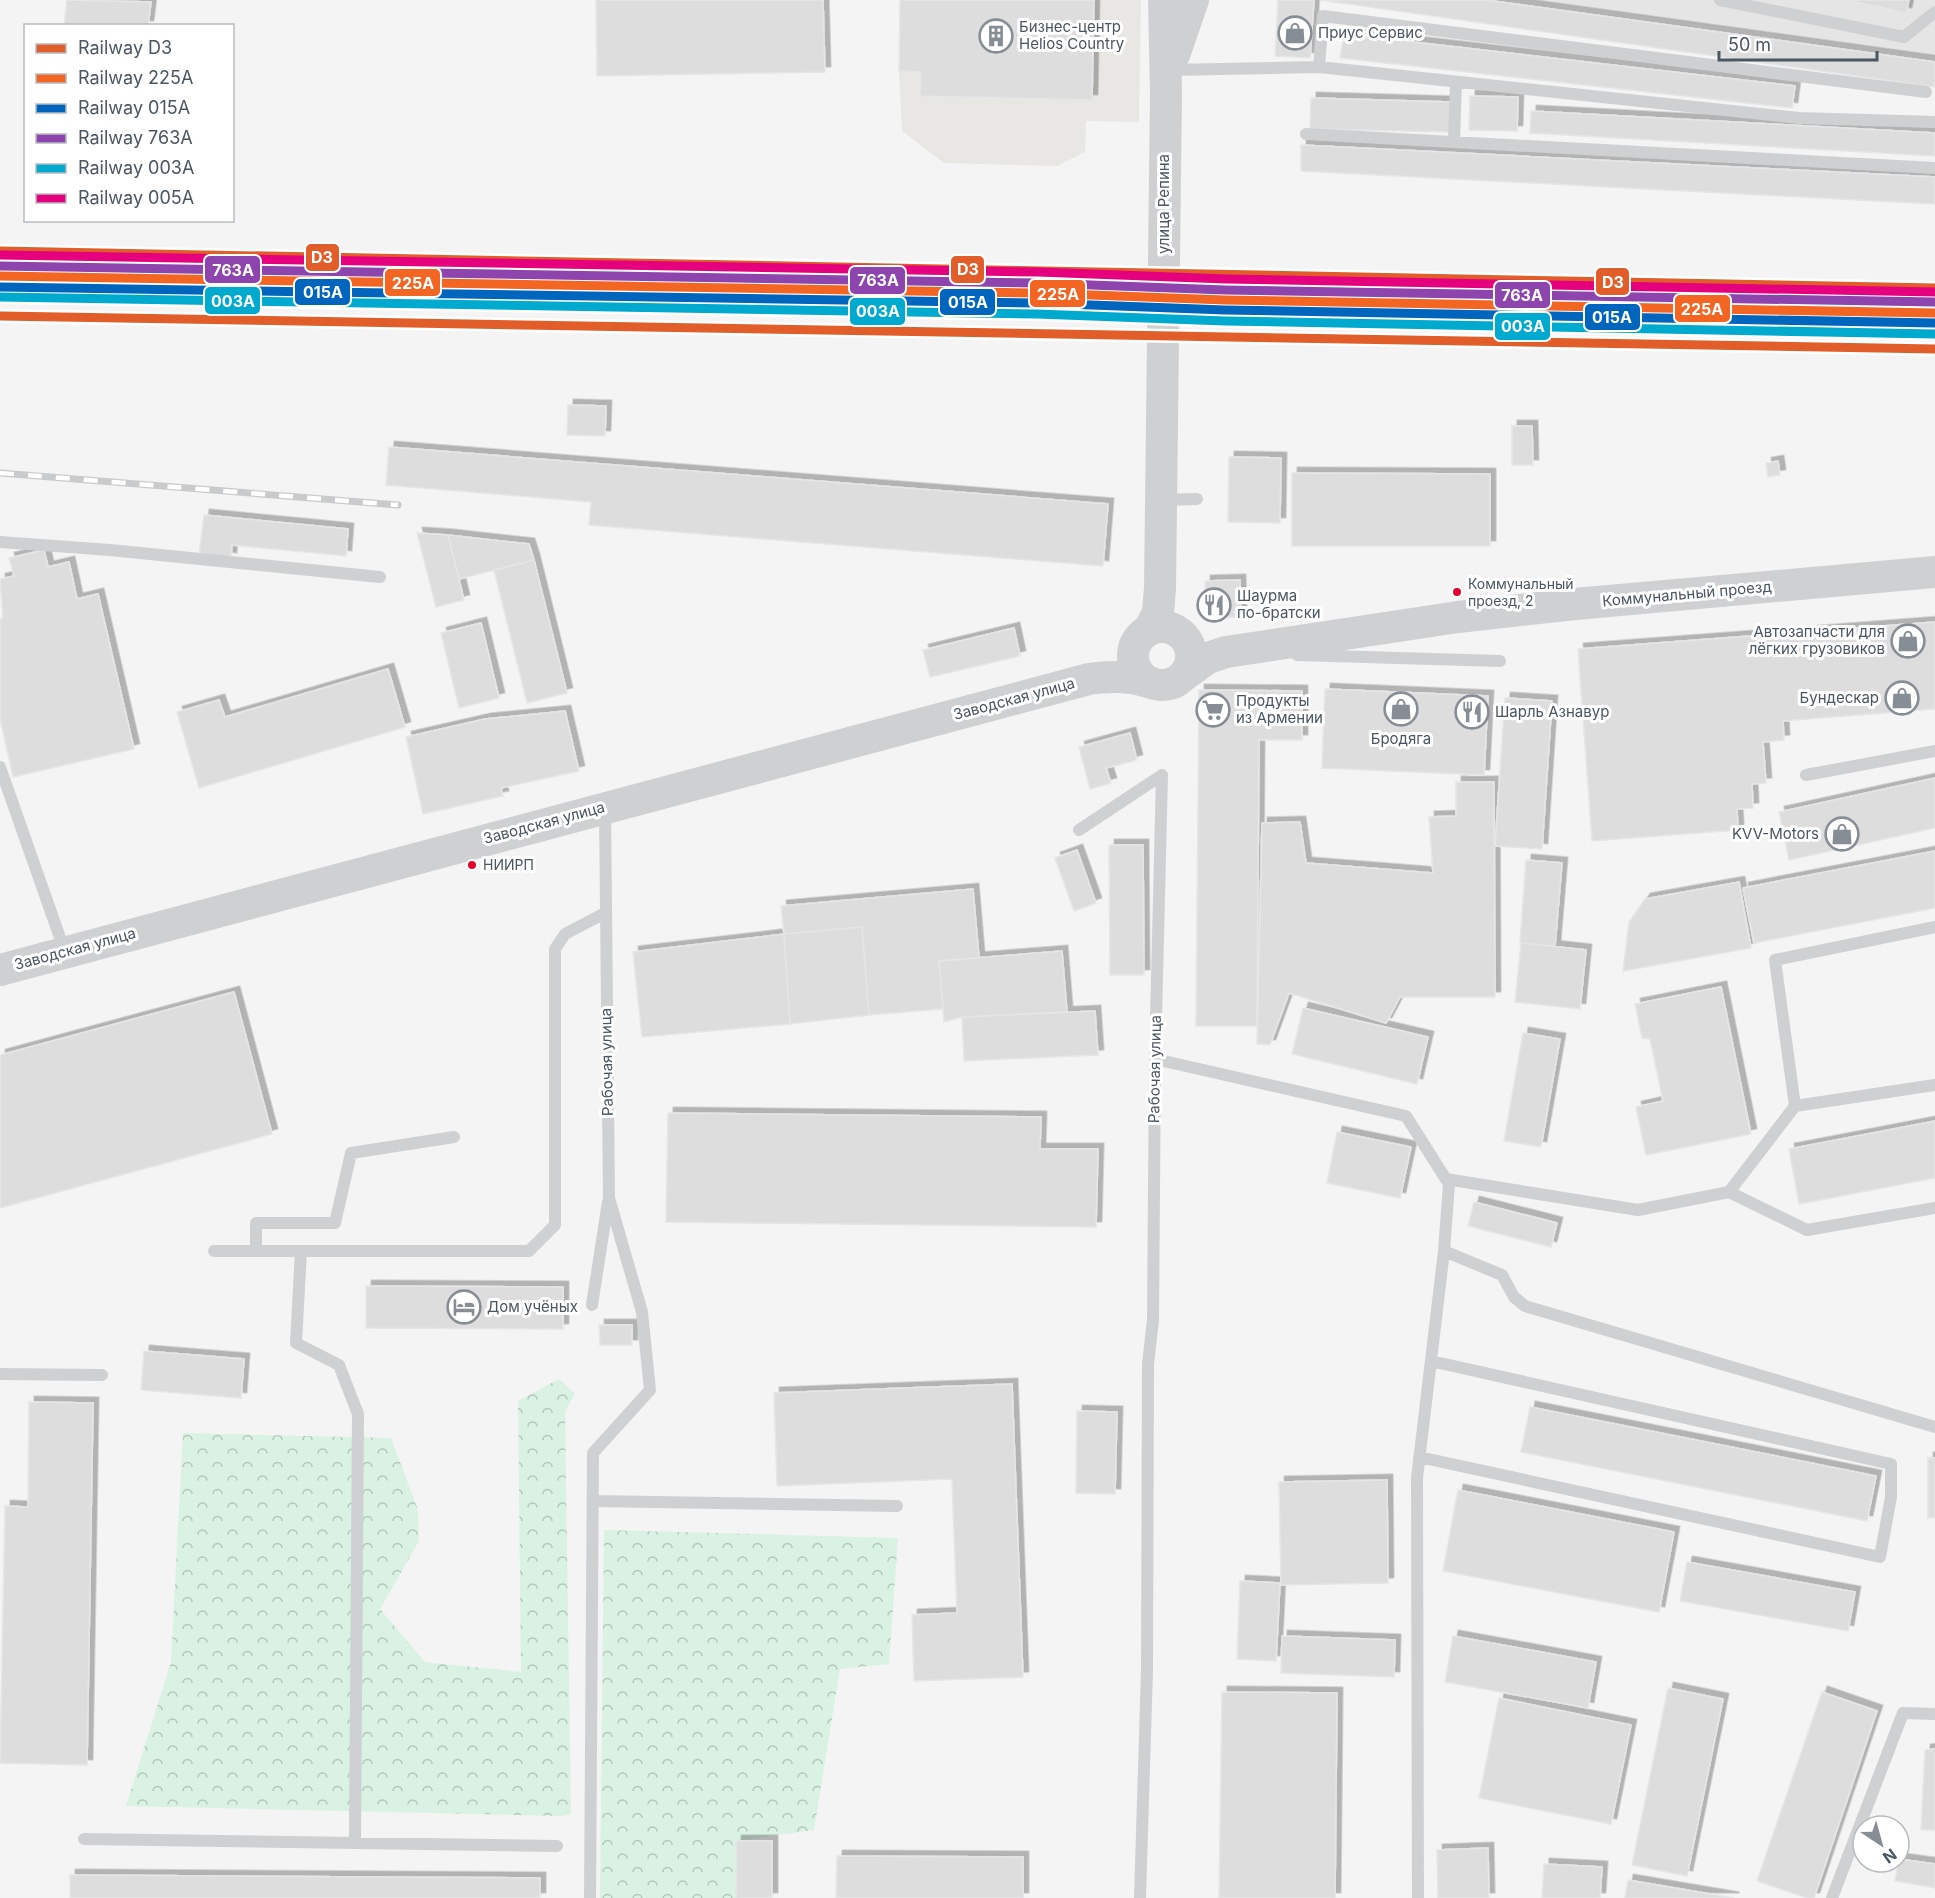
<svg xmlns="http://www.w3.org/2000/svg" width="1935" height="1898" font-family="Inter,sans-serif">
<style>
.commercial{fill:#e8e7e3}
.education{fill:#e6e5e6}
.forest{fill:url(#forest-crowns)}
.building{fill:#ddddde;stroke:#e5e6e7;stroke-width:1.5;filter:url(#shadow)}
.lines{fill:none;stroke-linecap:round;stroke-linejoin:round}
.service{stroke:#ced0d2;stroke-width:12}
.tertiary{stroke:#ced0d2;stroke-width:32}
.rail-casing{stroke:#c9cacc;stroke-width:7}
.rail{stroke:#fff;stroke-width:4.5;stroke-dasharray:14;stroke-linecap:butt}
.rail-1-casing{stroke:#fff;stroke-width:14}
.rail-2-casing{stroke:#fff;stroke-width:14}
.rail-3-casing{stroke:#fff;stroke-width:14}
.rail-4-casing{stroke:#fff;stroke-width:14}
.rail-5-casing{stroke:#fff;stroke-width:14}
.rail-6-casing{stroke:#fff;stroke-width:14}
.rail-1{stroke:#e15d29;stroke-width:9}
.rail-2{stroke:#f26522;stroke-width:9}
.rail-3{stroke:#0065bd;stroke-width:9}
.rail-4{stroke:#8e44ad;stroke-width:9}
.rail-5{stroke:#00a9ce;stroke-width:9}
.rail-6{stroke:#e5007d;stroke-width:9}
.bus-dot{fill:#e4002b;stroke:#fff;stroke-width:2}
.labels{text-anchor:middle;stroke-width:6;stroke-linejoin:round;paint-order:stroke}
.bus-label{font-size:14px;fill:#4a5661;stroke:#fff;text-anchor:start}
.poi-label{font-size:15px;fill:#4a5661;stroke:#fff;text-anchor:start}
.street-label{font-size:15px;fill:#4a5661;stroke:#fff}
.line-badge{stroke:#fff;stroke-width:2}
.badge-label{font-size:16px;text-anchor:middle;font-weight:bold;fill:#fff}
</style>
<defs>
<pattern id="forest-crowns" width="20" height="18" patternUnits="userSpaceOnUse" patternTransform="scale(1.5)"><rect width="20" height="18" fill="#d9f2e3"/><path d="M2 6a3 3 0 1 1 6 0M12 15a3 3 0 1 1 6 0" fill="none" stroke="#b2c7bb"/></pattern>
<filter id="shadow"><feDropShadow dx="5.5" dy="-5.5" stdDeviation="0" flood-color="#0004"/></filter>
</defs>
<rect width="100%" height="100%" fill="#f4f4f4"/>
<path class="commercial" d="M 900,0 L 1141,0 L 1139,122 L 1086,121 L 1085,152 L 1057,166 L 944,163 L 902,131 L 899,71 Z"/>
<path class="education" d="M 1531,0 L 1935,0 L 1935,56 Z"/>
<path class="forest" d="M 559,1379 L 575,1394 L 565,1412 L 571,1814 L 563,1816 L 126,1806 L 171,1662 L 183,1433 L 391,1438 L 418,1510 L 419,1541 L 380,1609 L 425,1662 L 521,1672 L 518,1401 Z
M 604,1530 L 898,1538 L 889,1664 L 840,1669 L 814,1830 L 736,1841 L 736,1898 L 600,1898 Z"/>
<path class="building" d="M 67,0 L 151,2 L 148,26 L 64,26 Z
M 596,0 L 823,0 L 825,72 L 597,76 Z
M 900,0 L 1094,0 L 1092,100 L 920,96 L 921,72 L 899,71 Z
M 1278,0 L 1314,0 L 1310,58 L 1275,56 Z
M 1320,0 L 1486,0 L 1935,62 L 1935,78 L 1934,87 Z
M 1846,0 L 1909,0 L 1906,13 Z
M 1344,34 L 1795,86 L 1792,108 L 1340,58 Z
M 1470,96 L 1518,97 L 1517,131 L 1469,130 Z
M 1311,98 L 1451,102 L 1450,132 L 1310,129 Z
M 1531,111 L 1935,133 L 1935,156 L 1530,133 Z
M 1301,145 L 1935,177 L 1935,204 L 1301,171 Z
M 568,405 L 606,406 L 605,436 L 567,435 Z
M 1512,426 L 1532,426 L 1533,465 L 1512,465 Z
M 389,447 L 1108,504 L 1103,566 L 589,525 L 591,502 L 386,485 Z
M 1229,457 L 1281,458 L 1280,523 L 1228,522 Z
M 1778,461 L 1780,475 L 1768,477 L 1766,463 Z
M 1292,473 L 1490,474 L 1490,546 L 1292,546 Z
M 204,515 L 348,529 L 346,556 L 232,545 L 231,558 L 199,555 Z
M 417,533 L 448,535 L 464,600 L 436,607 Z
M 448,535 L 529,544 L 534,560 L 459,579 Z
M 44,550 L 48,567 L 69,562 L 77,599 L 98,594 L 134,749 L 13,777 L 0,718 L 0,619 L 3,618 L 0,579 L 14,576 L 9,558 Z
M 534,560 L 567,693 L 527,703 L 494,570 Z
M 1240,580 L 1241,617 L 1206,618 L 1205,581 Z
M 1935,622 L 1935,709 L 1783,721 L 1784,740 L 1763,742 L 1766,783 L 1752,784 L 1753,808 L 1737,809 L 1738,830 L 1592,841 L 1578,649 Z
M 481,623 L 499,698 L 459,708 L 441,633 Z
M 1014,628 L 1020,656 L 930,677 L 923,650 Z
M 388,669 L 405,727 L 199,788 L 177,712 L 219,700 L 225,717 Z
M 1325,689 L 1488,696 L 1484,775 L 1322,768 Z
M 1199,690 L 1302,691 L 1302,740 L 1259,740 L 1257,1026 L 1196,1026 Z
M 1505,698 L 1552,701 L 1542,849 L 1495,846 Z
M 565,711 L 579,771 L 501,788 L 503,796 L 423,814 L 406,737 L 485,719 Z
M 1130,733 L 1137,760 L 1106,768 L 1111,783 L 1090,789 L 1079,747 Z
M 1935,778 L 1935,828 L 1789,860 L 1779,812 Z
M 1456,782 L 1494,782 L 1495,997 L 1400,997 L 1386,1023 L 1289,993 L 1270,1045 L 1257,1044 L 1262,823 L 1300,822 L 1306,863 L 1433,873 L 1429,817 L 1456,816 Z
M 1109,845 L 1143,845 L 1144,975 L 1110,975 Z
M 1077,850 L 1096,903 L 1074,911 L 1055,858 Z
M 1935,851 L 1935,908 L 1754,943 L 1743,888 Z
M 1526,860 L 1562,863 L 1555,946 L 1520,943 Z
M 1739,882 L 1751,948 L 1623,971 L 1629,922 L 1645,899 Z
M 973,889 L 979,958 L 939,961 L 943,1009 L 869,1015 L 862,927 L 784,934 L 781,906 Z
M 862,927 L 869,1015 L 790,1024 L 784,934 Z
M 784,934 L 790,1024 L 642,1037 L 633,952 Z
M 1521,943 L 1586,950 L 1580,1009 L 1515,1002 Z
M 1062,951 L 1067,1012 L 962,1017 L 944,1022 L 939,961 Z
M 1721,987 L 1751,1134 L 1646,1155 L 1636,1107 L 1663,1101 L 1650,1039 L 1642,1038 L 1635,1004 Z
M 234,992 L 272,1134 L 0,1208 L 0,1055 Z
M 1303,1008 L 1428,1037 L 1417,1084 L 1292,1054 Z
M 1095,1011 L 1098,1055 L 964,1061 L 962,1017 Z
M 1523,1033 L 1560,1039 L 1541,1147 L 1504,1141 Z
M 668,1113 L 1041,1117 L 1040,1149 L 1098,1149 L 1096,1227 L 666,1222 Z
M 1935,1121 L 1935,1178 L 1799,1204 L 1789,1149 Z
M 1337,1132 L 1411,1147 L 1400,1198 L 1327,1183 Z
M 1474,1202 L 1557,1223 L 1551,1247 L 1468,1226 Z
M 366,1286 L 563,1287 L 563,1329 L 366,1328 Z
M 599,1325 L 632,1325 L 632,1345 L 600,1345 Z
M 144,1351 L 244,1359 L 241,1398 L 141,1390 Z
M 1012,1384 L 1023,1677 L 914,1681 L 912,1615 L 957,1613 L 952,1479 L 777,1486 L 774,1393 Z
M 29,1402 L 93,1403 L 87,1765 L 0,1763 L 5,1506 L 28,1507 Z
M 1530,1407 L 1876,1476 L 1867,1521 L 1521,1452 Z
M 1077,1411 L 1117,1412 L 1115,1494 L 1076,1493 Z
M 1928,1458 L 1935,1458 L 1935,1518 L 1928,1518 Z
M 1387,1480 L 1388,1583 L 1281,1585 L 1279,1482 Z
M 1458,1490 L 1674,1532 L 1659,1612 L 1443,1571 Z
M 1687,1562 L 1855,1592 L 1848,1631 L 1680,1601 Z
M 1240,1581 L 1280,1583 L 1276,1661 L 1237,1659 Z
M 1282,1636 L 1395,1640 L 1394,1677 L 1281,1673 Z
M 1453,1636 L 1596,1662 L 1588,1708 L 1445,1682 Z
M 1668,1688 L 1723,1699 L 1687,1876 L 1632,1865 Z
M 1222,1692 L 1337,1693 L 1335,1898 L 1219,1898 Z
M 1822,1692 L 1877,1711 L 1814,1898 L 1807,1898 L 1757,1881 Z
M 1499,1698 L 1631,1725 L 1611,1824 L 1479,1798 Z
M 1935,1749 L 1935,1830 L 1921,1830 L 1925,1750 Z
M 736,1841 L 772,1841 L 772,1898 L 736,1898 Z
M 1488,1848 L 1489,1898 L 1438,1898 L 1437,1850 Z
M 837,1856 L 1023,1857 L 1023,1898 L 836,1898 Z
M 1899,1859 L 1935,1864 L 1935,1888 L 1895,1881 Z
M 1544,1864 L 1602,1867 L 1600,1898 L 1542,1898 Z
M 70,1875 L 540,1878 L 540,1898 L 70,1898 Z
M 1628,1880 L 1734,1898 L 1625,1898 Z"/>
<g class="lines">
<path class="service" d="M 1720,0 L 1904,37 L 1935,12
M 1319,67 L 1799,118 L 1935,122
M 1170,70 L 1319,67 L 1323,16 L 1926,92
M 1306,134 L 1935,168
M 1454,142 L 1456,82
M 1162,500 L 1197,499
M 0,542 L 110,550 L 380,577
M 1297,655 L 1500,661
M 0,767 L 65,952
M 1806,775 L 1935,751
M 1079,830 L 1162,775
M 1155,1059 L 1406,1116 L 1449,1184 L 1444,1251 L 1502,1275 L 1514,1297 L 1525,1306 L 1935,1427
M 1795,1106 L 1935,1085
M 1446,1179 L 1638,1210 L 1729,1192 L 1795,1106 L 1775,960 L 1935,927
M 1729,1192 L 1807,1230 L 1935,1208
M 214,1251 L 529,1251 L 555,1225 L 555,949 L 565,934 L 605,913
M 256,1251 L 256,1223 L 335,1223 L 351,1153 L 454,1137
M 301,1251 L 296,1343 L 339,1365 L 358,1414 L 355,1843
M 592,1305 L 608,1202
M 0,1374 L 102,1375
M 1419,1457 L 1880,1557 L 1891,1497 L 1891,1464 L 1431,1361
M 593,1501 L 897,1506
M 84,1839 L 557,1846
M 590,1898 L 593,1453 L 650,1390 L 642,1312 L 609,1198 L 605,809
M 1140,1898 L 1147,1670 L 1148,1364 L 1153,1320 L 1155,1059 L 1162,775
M 1418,1898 L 1417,1478 L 1444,1251
M 1832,1898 L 1903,1713 L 1935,1714"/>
<path class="tertiary" d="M 1174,55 L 1193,0
M1133 656a29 29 0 1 1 58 0a29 29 0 1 1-58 0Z
M 1149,630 L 1158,613 L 1160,588 L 1166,94 L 1164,0
M 1183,676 L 1208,658 L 1226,652 L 1458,617 L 1575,604 L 1935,572
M 0,970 L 1089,679 C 1111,676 1128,676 1149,682"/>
<g class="rail-casing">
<path id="rail" d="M 0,473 L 398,505"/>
</g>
<use href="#rail" class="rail"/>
<g class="rail-1-casing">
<path id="rail-1" d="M 0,251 L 1935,288
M 0,316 L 1935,349"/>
</g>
<g class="rail-2-casing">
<path id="rail-2" d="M 0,276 L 1038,293 L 1225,300 L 1935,313"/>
</g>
<g class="rail-3-casing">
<path id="rail-3" d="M 0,287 L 1038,303 L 1225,310 L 1935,323"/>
</g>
<g class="rail-4-casing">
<path id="rail-4" d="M 0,266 L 1038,283 L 1225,290 L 1935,302"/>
</g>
<g class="rail-5-casing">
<path id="rail-5" d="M 0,297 L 1037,314 L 1225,321 L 1935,334"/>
</g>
<g class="rail-6-casing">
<path id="rail-6" d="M 0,255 L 1038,272 L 1226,279 L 1935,292"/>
</g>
<use href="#rail-1" class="rail-1"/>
<use href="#rail-2" class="rail-2"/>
<use href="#rail-3" class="rail-3"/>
<use href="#rail-4" class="rail-4"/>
<use href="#rail-5" class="rail-5"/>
<use href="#rail-6" class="rail-6"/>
</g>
<defs>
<g id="shop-ring" transform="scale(1.725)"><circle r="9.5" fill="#fff" stroke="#868d94" stroke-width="1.5"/><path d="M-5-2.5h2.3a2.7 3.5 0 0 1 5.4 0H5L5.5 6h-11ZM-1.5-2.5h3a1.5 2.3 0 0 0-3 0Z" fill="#868d94"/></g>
<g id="building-ring" transform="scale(1.725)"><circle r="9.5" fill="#fff" stroke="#868d94" stroke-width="1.5"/><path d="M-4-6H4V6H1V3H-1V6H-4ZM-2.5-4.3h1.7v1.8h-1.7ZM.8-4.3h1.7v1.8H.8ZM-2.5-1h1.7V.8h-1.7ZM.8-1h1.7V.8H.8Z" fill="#868d94"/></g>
<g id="restaurant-ring" transform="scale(1.725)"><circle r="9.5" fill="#fff" stroke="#868d94" stroke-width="1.5"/><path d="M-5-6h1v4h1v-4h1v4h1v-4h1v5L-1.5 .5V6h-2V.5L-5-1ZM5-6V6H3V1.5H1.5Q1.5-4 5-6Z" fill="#868d94"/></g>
<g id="supermarket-ring" transform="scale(1.725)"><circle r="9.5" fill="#fff" stroke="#868d94" stroke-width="1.5"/><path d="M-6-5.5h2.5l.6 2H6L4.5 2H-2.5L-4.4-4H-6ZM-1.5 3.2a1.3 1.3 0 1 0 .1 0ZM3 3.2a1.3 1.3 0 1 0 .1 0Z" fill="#868d94"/></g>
<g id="hotel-ring" transform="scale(1.725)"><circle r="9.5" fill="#fff" stroke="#868d94" stroke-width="1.5"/><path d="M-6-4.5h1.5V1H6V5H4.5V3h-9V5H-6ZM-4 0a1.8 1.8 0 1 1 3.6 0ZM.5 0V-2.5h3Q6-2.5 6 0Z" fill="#868d94"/></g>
</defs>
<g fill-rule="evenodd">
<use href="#shop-ring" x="1295" y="33"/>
<use href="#building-ring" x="996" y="36"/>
<use href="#restaurant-ring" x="1214" y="605"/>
<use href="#shop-ring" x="1908" y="641"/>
<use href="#shop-ring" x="1902" y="698"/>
<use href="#shop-ring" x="1401" y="709"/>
<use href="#supermarket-ring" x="1213" y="710"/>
<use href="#restaurant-ring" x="1472" y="712"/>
<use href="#shop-ring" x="1842" y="834"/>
<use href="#hotel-ring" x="464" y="1307"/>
</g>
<g class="bus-dot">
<circle cx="1457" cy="592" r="5"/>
<circle cx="472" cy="865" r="5"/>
</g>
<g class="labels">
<g class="bus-label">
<text x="1468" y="589">Коммунальный<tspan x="1468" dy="17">проезд, 2</tspan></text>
<text x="483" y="870">НИИРП</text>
</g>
<g class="poi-label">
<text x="1019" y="32">Бизнес-центр<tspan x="1019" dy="17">Helios Country</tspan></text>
<text x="1318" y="38">Приус Сервис</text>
<text x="1237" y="601">Шаурма<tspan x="1237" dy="17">по-братски</tspan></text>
<text x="1885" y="637" text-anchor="end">Автозапчасти для<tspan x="1885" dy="17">лёгких грузовиков</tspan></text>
<text x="1879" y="703" text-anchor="end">Бундескар</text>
<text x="1236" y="706">Продукты<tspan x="1236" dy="17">из Армении</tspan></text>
<text x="1495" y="717">Шарль Азнавур</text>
<text x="1401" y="744" text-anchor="middle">Бродяга</text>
<text x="1819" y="839" text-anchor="end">KVV-Motors</text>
<text x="487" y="1312">Дом учёных</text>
</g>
<g class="street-label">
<text transform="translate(1164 204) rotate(-90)" y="5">улица Репина</text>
<text transform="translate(1687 594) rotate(-5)" y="5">Коммунальный проезд</text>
<text transform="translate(1014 699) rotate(-15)" y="5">Заводская улица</text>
<text transform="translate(544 823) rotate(-15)" y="5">Заводская улица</text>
<text transform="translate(75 949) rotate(-15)" y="5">Заводская улица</text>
<text transform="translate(607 1062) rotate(-91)" y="5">Рабочая улица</text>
<text transform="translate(1155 1069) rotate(-89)" y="5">Рабочая улица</text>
</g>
</g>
<g class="line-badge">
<rect x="305" y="243" width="35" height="29" rx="6" fill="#e15d29"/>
<rect x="950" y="255" width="35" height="29" rx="6" fill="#e15d29"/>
<rect x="204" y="255" width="57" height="29" rx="6" fill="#8e44ad"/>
<rect x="849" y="266" width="57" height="29" rx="6" fill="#8e44ad"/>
<rect x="1595" y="267" width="35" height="29" rx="6" fill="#e15d29"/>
<rect x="384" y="268" width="57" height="29" rx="6" fill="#f26522"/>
<rect x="294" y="278" width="57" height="28" rx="6" fill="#0065bd"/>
<rect x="1029" y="279" width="57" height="29" rx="6" fill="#f26522"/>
<rect x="1494" y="281" width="57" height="28" rx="6" fill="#8e44ad"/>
<rect x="204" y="286" width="57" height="29" rx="6" fill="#00a9ce"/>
<rect x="939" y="288" width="57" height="28" rx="6" fill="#0065bd"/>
<rect x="1674" y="294" width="57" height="29" rx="6" fill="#f26522"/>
<rect x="849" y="297" width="57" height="29" rx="6" fill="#00a9ce"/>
<rect x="1584" y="303" width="57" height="28" rx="6" fill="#0065bd"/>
<rect x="1494" y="312" width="57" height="29" rx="6" fill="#00a9ce"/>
</g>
<g class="badge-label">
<text x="322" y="263">D3</text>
<text x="968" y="275">D3</text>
<text x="233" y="276">763А</text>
<text x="878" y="286">763А</text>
<text x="1613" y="288">D3</text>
<text x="413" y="289">225А</text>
<text x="323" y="298">015А</text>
<text x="1058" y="300">225А</text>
<text x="1522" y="301">763А</text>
<text x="233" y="307">003А</text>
<text x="968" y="308">015А</text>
<text x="1702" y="315">225А</text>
<text x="878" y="317">003А</text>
<text x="1612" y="323">015А</text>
<text x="1523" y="332">003А</text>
</g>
<rect x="24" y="24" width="210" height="198" fill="#ffffff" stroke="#b7bbc0" stroke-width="1.5"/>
<rect x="36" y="44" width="30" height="9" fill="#e15d29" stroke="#b7bbc0" stroke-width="1.5"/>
<text x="78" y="54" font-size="18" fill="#4a5661">Railway D3</text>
<rect x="36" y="74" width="30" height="9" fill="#f26522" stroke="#b7bbc0" stroke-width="1.5"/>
<text x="78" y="84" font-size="18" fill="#4a5661">Railway 225А</text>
<rect x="36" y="104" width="30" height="9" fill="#0065bd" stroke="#b7bbc0" stroke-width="1.5"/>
<text x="78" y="114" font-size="18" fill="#4a5661">Railway 015А</text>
<rect x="36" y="134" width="30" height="9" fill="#8e44ad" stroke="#b7bbc0" stroke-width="1.5"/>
<text x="78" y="144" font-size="18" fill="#4a5661">Railway 763А</text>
<rect x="36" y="164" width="30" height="9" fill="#00a9ce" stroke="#b7bbc0" stroke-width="1.5"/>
<text x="78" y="174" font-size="18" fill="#4a5661">Railway 003А</text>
<rect x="36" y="194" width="30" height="9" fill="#e5007d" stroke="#b7bbc0" stroke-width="1.5"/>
<text x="78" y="204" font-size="18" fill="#4a5661">Railway 005А</text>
<g transform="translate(1881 1844) rotate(144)"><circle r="28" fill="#ffffff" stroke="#b7bbc0" stroke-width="1.5"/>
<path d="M0-4.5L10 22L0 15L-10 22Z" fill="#868d94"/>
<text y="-9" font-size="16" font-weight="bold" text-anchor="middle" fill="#4a5661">N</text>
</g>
<path d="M1719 51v9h158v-9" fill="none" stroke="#4a5661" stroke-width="3"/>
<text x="1728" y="51" font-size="18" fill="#4a5661" stroke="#ffffff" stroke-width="4.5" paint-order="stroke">50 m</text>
</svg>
